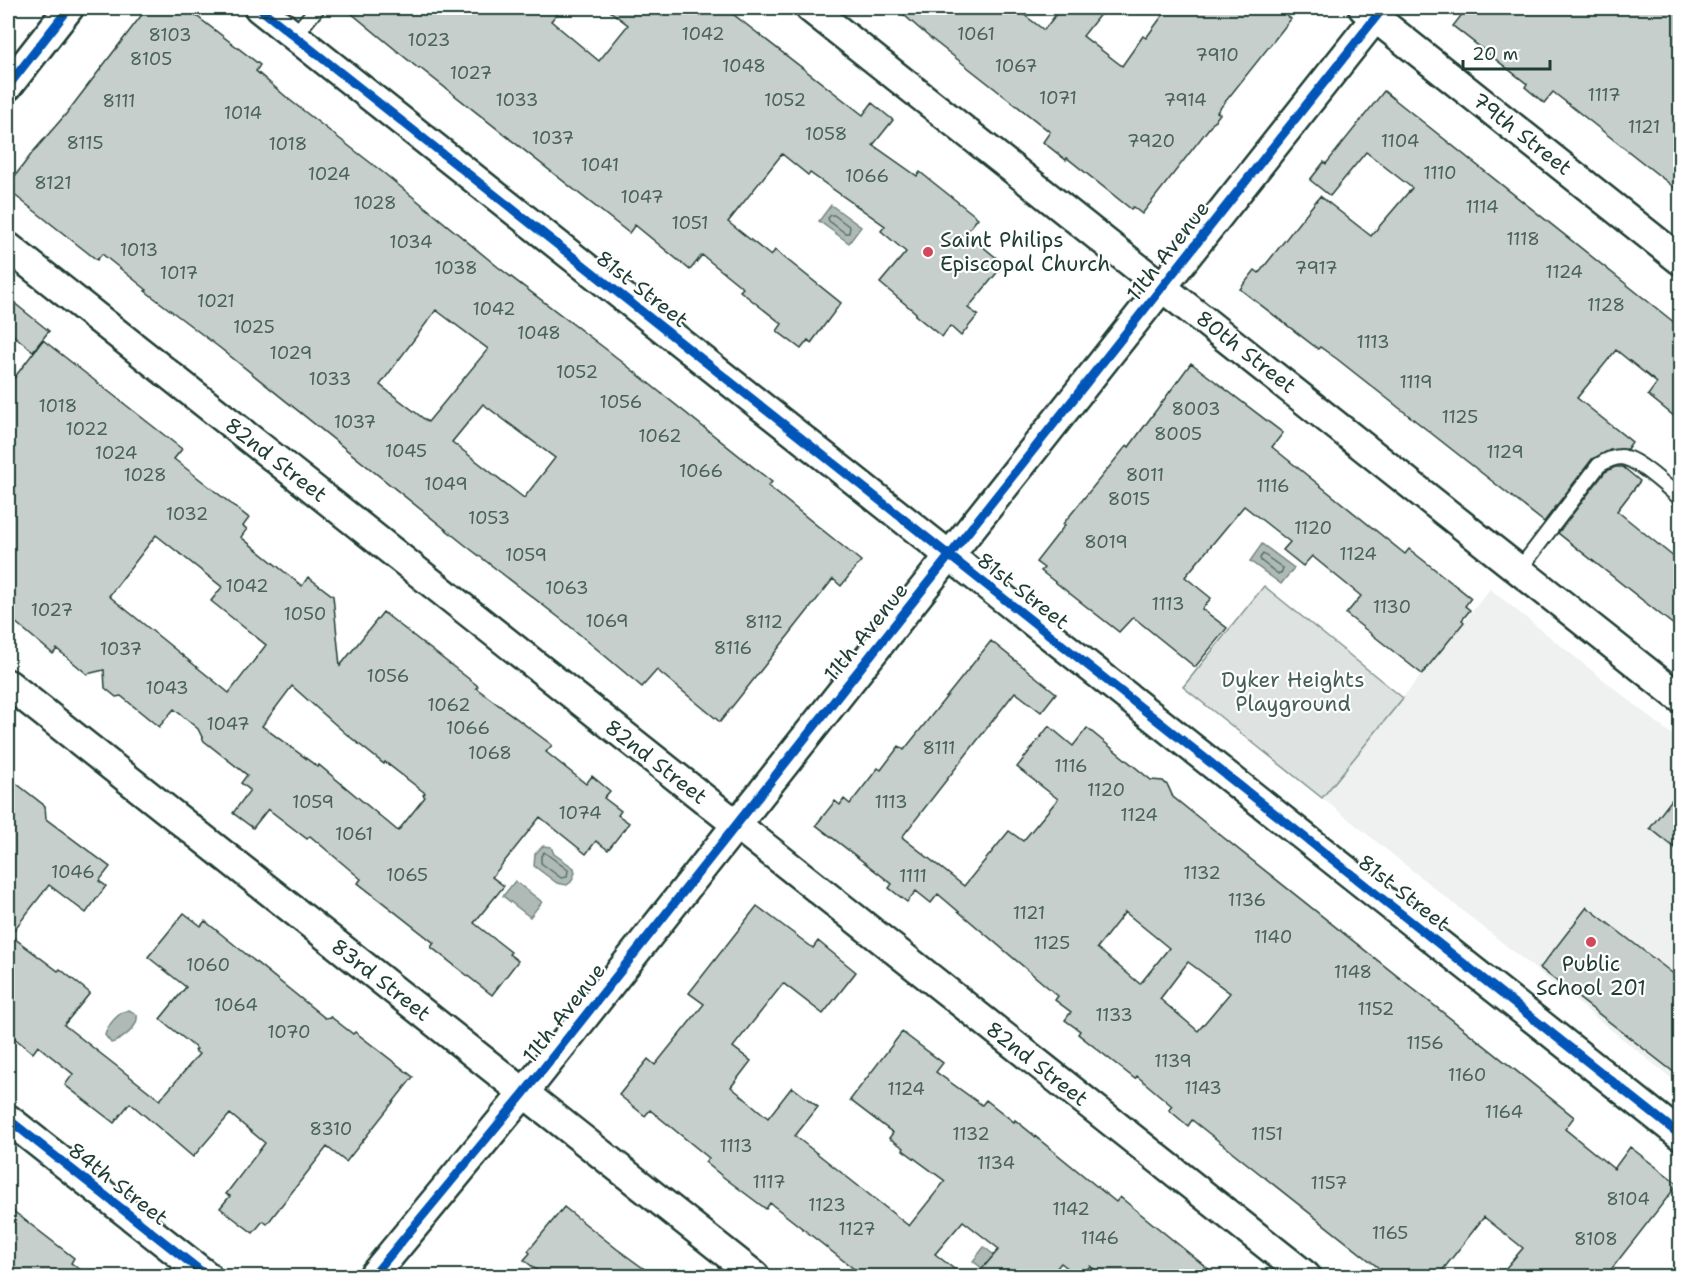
<svg xmlns="http://www.w3.org/2000/svg" width="1688" height="1284" font-family="'Shantell Sans',sans-serif">
<style>
.built{fill:#eef1f0}
.green{fill:#dee3e2;stroke:#7e908b;stroke-width:1.5}
.water{fill:#afbab7;stroke:#758883;stroke-width:1.5}
.lines{fill:none;stroke-linecap:round;stroke-linejoin:round}
.shore{stroke:#596f68;stroke-width:1.5}
.building{fill:#c7cfcc;stroke:#1f3d34;stroke-width:1.5;fill-rule:evenodd}
.service-casing{stroke:#1f3d34;stroke-width:18}
.minor-casing{stroke:#1f3d34;stroke-width:33}
.service{stroke:#fff;stroke-width:14}
.minor{stroke:#fff;stroke-width:28}
.cycleway-casing{stroke:#fff;stroke-width:13}
.cycleway{stroke:#0057b8;stroke-width:9}
.poi-dot{fill:#d1495b;stroke:#fff;stroke-width:2}
.labels{text-anchor:middle;stroke-width:4.5;stroke-linejoin:round;paint-order:stroke}
.number-label{font-size:18px;fill:#49625a}
.street-label{font-size:21px;fill:#1f3d34;stroke:#fff}
.poi-label{font-size:21px;fill:#1f3d34;stroke:#fff;text-anchor:start}
.park-label{font-size:21px;fill:#455e57;stroke:#fff}
</style>
<rect width="100%" height="100%" fill="#fff"/>
<filter id="ink" filterUnits="userSpaceOnUse"><feTurbulence type="fractalNoise" baseFrequency=".0167" numOctaves="2"/><feDisplacementMap in="SourceGraphic" scale="12" xChannelSelector="R" yChannelSelector="G"/><feConvolveMatrix kernelMatrix="1 2 1 2 8 2 1 2 1" color-interpolation-filters="sRGB"/></filter>
<g filter="url(#ink)">
<path class="built" d="M 1490,589 L 1680,741 L 1680,1085 L 1322,798 Z"/>
<path class="green" d="M 1264,586 L 1403,698 L 1322,798 L 1183,687 Z"/>
<path class="water" d="M 831,205 L 861,227 L 849,243 L 819,221 Z
M 1262,544 L 1294,568 L 1281,584 L 1250,561 Z
M 543,846 L 551,847 L 554,854 L 574,868 L 575,873 L 571,882 L 567,885 L 557,883 L 534,866 L 535,854 Z
M 515,881 L 542,902 L 530,917 L 503,896 Z
M 129,1010 L 137,1015 C 139,1027 122,1040 111,1043 L 105,1035 C 108,1025 118,1012 129,1010 Z
M 984,1247 L 1010,1268 L 1004,1276 L 992,1276 L 973,1261 Z"/>
<g class="lines">
<path class="shore" d="M 831,215 L 834,215 L 850,227 L 849,233 L 845,233 L 829,221 L 828,218 Z
M 1263,554 L 1283,568 L 1281,574 L 1278,574 L 1261,561 L 1260,558 Z
M 544,852 L 568,870 L 567,877 L 561,878 L 541,863 L 541,856 Z"/>
</g>
<path class="building" d="M 147,8 L 186,8 L 260,65 L 256,71 L 291,101 L 385,174 L 498,267 L 611,353 L 772,482 L 768,486 L 861,561 L 841,586 L 833,579 L 720,722 L 657,670 L 642,687 L 566,623 L 465,545 L 220,348 L 145,291 L 147,290 L 102,254 L 97,260 L 8,190 L 8,185 L 33,152 L 66,114 ZM 436,310 L 488,349 L 428,422 L 380,385 ZM 483,404 L 555,458 L 524,498 L 452,442 Z
M 345,8 L 562,8 L 551,21 L 599,61 L 628,25 L 606,8 L 725,8 L 863,115 L 872,103 L 893,120 L 873,145 L 917,176 L 920,172 L 978,218 L 966,233 L 1004,264 L 968,308 L 978,315 L 961,336 L 950,326 L 942,337 L 915,315 L 916,313 L 880,283 L 906,252 L 881,231 L 885,226 L 810,173 L 808,175 L 782,154 L 728,222 L 771,256 L 775,250 L 841,303 L 811,343 L 808,340 L 801,349 L 777,331 L 782,324 L 740,291 L 743,288 L 702,255 L 690,270 L 635,225 L 629,233 L 420,68 L 419,69 Z
M 896,8 L 1015,8 L 1044,30 L 1061,8 L 1105,8 L 1083,36 L 1122,66 L 1143,36 L 1146,38 L 1168,8 L 1276,8 L 1291,19 L 1217,112 L 1220,114 L 1142,214 L 1133,207 L 1131,209 L 1067,158 L 1066,160 L 1043,142 L 1050,132 L 929,37 Z
M 1467,8 L 1680,8 L 1680,192 L 1553,92 L 1544,103 L 1525,87 L 1527,84 L 1453,26 Z
M 1384,91 L 1680,327 L 1680,421 L 1648,395 L 1657,383 L 1616,350 L 1577,398 L 1632,442 L 1627,449 L 1610,450 L 1592,459 L 1544,522 L 1337,359 L 1320,347 L 1318,349 L 1240,289 L 1255,270 L 1259,273 L 1320,196 L 1371,236 L 1412,188 L 1366,152 L 1330,196 L 1310,180 L 1324,162 L 1326,164 Z
M 8,298 L 49,331 L 33,351 L 8,331 Z
M 43,340 L 182,449 L 174,459 L 249,518 L 243,526 L 247,529 L 241,537 L 302,586 L 308,577 L 333,596 L 340,666 L 383,612 L 478,686 L 476,688 L 552,745 L 546,752 L 586,784 L 592,776 L 610,791 L 604,798 L 621,811 L 618,815 L 629,823 L 608,850 L 596,841 L 586,854 L 540,817 L 492,877 L 504,886 L 474,923 L 511,952 L 509,954 L 518,961 L 492,995 L 431,947 L 434,943 L 358,883 L 361,879 L 310,836 L 307,839 L 268,809 L 253,828 L 233,813 L 250,790 L 241,783 L 247,775 L 204,741 L 198,729 L 174,709 L 159,727 L 121,696 L 116,697 L 105,688 L 104,670 L 87,674 L 57,649 L 53,654 L 8,616 L 8,386 ZM 156,535 L 222,587 L 211,601 L 266,645 L 229,693 L 109,596 ZM 292,686 L 345,733 L 384,764 L 385,762 L 425,793 L 423,795 L 425,797 L 398,831 L 319,765 L 318,767 L 262,726 Z
M 1191,363 L 1283,433 L 1272,447 L 1405,554 L 1409,549 L 1471,598 L 1465,606 L 1470,610 L 1462,620 L 1464,622 L 1422,674 L 1346,614 L 1361,596 L 1312,556 L 1303,566 L 1283,550 L 1290,542 L 1244,506 L 1185,577 L 1211,598 L 1202,609 L 1227,628 L 1195,667 L 1133,617 L 1119,632 L 1041,571 L 1044,568 L 1036,562 L 1065,525 L 1063,524 L 1127,445 L 1129,447 Z
M 1615,467 L 1623,467 L 1640,481 L 1617,511 L 1680,562 L 1680,630 L 1558,533 L 1605,472 Z
M 991,641 L 1056,693 L 1041,712 L 1015,692 L 902,837 L 964,886 L 1009,831 L 1023,841 L 1058,799 L 1017,767 L 1049,726 L 1073,746 L 1087,728 L 1151,780 L 1163,781 L 1168,786 L 1173,797 L 1204,822 L 1574,1117 L 1565,1129 L 1614,1169 L 1630,1147 L 1678,1184 L 1606,1276 L 1499,1276 L 1523,1248 L 1484,1217 L 1438,1276 L 1389,1276 L 1192,1120 L 1188,1126 L 1169,1110 L 1172,1106 L 1137,1076 L 1135,1079 L 1078,1034 L 1080,1031 L 1065,1020 L 1071,1012 L 1055,1000 L 1058,996 L 938,894 L 931,903 L 916,891 L 907,902 L 889,888 L 892,884 L 816,825 L 835,801 L 840,805 L 844,799 L 850,804 L 878,768 L 881,770 L 899,746 L 904,750 ZM 1125,912 L 1169,948 L 1140,984 L 1097,948 ZM 1188,962 L 1230,993 L 1198,1031 L 1160,999 Z
M 8,777 L 45,806 L 46,819 L 110,867 L 99,881 L 106,886 L 86,913 L 49,885 L 10,935 L 58,971 L 60,969 L 90,993 L 64,1025 L 160,1100 L 199,1054 L 195,1051 L 197,1049 L 160,1019 L 186,987 L 148,957 L 184,913 L 201,926 L 205,921 L 325,1018 L 331,1017 L 353,1034 L 355,1032 L 413,1077 L 346,1162 L 327,1147 L 267,1224 L 263,1221 L 253,1233 L 220,1208 L 230,1196 L 226,1194 L 265,1143 L 230,1114 L 193,1157 L 130,1103 L 114,1123 L 65,1085 L 73,1074 L 38,1046 L 33,1053 L 8,1033 Z
M 1680,789 L 1680,852 L 1650,828 Z
M 757,906 L 813,948 L 818,941 L 856,972 L 823,1014 L 784,984 L 782,985 L 733,1047 L 751,1061 L 731,1087 L 768,1118 L 792,1087 L 818,1107 L 795,1136 L 909,1226 L 945,1181 L 903,1150 L 904,1148 L 889,1138 L 893,1133 L 850,1100 L 902,1032 L 943,1063 L 936,1072 L 982,1105 L 986,1100 L 1014,1122 L 1015,1120 L 1116,1202 L 1120,1197 L 1217,1276 L 1103,1276 L 1090,1266 L 1081,1276 L 1078,1276 L 1061,1263 L 1050,1276 L 976,1276 L 999,1249 L 963,1221 L 935,1254 L 963,1276 L 863,1276 L 770,1203 L 766,1209 L 722,1176 L 705,1162 L 709,1158 L 650,1110 L 645,1116 L 619,1095 L 648,1059 L 655,1065 L 704,1004 L 689,993 Z
M 1587,907 L 1680,979 L 1680,1077 L 1540,968 Z
M 8,1207 L 74,1258 L 71,1263 L 89,1276 L 8,1276 Z
M 564,1207 L 617,1249 L 654,1276 L 544,1276 L 524,1260 L 530,1253 L 528,1251 Z"/>
<g class="lines">
<g class="service-casing">
<path id="service" d="M 294,36 L 317,8
M 1519,570 L 1599,465 C 1606,461 1613,457 1621,457 C 1637,458 1667,487 1680,498"/>
</g>
<g class="minor-casing">
<path id="minor" d="M 259,8 L 1680,1135
M 810,8 L 1680,698
M 1363,8 L 1680,260
M 8,86 L 69,8
M 8,247 L 1306,1276
M 8,684 L 755,1276
M 8,1119 L 207,1276
M 373,1276 L 524,1093 L 1383,8"/>
</g>
<use href="#service" class="service"/>
<use href="#minor" class="minor"/>
<g class="cycleway-casing">
<path id="cycleway" d="M 259,8 L 1680,1135
M 8,86 L 69,8
M 8,1119 L 207,1276
M 373,1276 L 524,1093 L 1383,8"/>
</g>
<use href="#cycleway" class="cycleway"/>
</g>
</g>
<g class="poi-dot">
<circle cx="928" cy="252" r="6"/>
<circle cx="1591" cy="942" r="6"/>
</g>
<g class="labels">
<g class="number-label">
<text x="703" y="40">1042</text>
<text x="976" y="40">1061</text>
<text x="170" y="41">8103</text>
<text x="429" y="46">1023</text>
<text x="1217" y="61">7910</text>
<text x="151" y="65">8105</text>
<text x="744" y="72">1048</text>
<text x="1016" y="72">1067</text>
<text x="471" y="79">1027</text>
<text x="1604" y="101">1117</text>
<text x="1058" y="104">1071</text>
<text x="517" y="106">1033</text>
<text x="785" y="106">1052</text>
<text x="1185" y="106">7914</text>
<text x="119" y="107">8111</text>
<text x="243" y="119">1014</text>
<text x="1644" y="133">1121</text>
<text x="826" y="140">1058</text>
<text x="553" y="144">1037</text>
<text x="1151" y="147">7920</text>
<text x="1400" y="147">1104</text>
<text x="85" y="149">8115</text>
<text x="288" y="150">1018</text>
<text x="600" y="171">1041</text>
<text x="1440" y="179">1110</text>
<text x="329" y="180">1024</text>
<text x="867" y="182">1066</text>
<text x="53" y="189">8121</text>
<text x="642" y="203">1047</text>
<text x="375" y="209">1028</text>
<text x="1482" y="213">1114</text>
<text x="690" y="229">1051</text>
<text x="1523" y="245">1118</text>
<text x="411" y="248">1034</text>
<text x="139" y="256">1013</text>
<text x="456" y="274">1038</text>
<text x="1316" y="274">7917</text>
<text x="1564" y="278">1124</text>
<text x="179" y="279">1017</text>
<text x="216" y="307">1021</text>
<text x="1606" y="311">1128</text>
<text x="494" y="315">1042</text>
<text x="254" y="333">1025</text>
<text x="539" y="339">1048</text>
<text x="1373" y="348">1113</text>
<text x="291" y="359">1029</text>
<text x="577" y="378">1052</text>
<text x="330" y="385">1033</text>
<text x="1416" y="388">1119</text>
<text x="621" y="408">1056</text>
<text x="58" y="412">1018</text>
<text x="1196" y="415">8003</text>
<text x="1460" y="423">1125</text>
<text x="355" y="428">1037</text>
<text x="87" y="435">1022</text>
<text x="1178" y="440">8005</text>
<text x="660" y="442">1062</text>
<text x="406" y="457">1045</text>
<text x="1505" y="458">1129</text>
<text x="116" y="459">1024</text>
<text x="701" y="477">1066</text>
<text x="145" y="481">1028</text>
<text x="1145" y="481">8011</text>
<text x="446" y="490">1049</text>
<text x="1273" y="492">1116</text>
<text x="1129" y="505">8015</text>
<text x="187" y="520">1032</text>
<text x="489" y="524">1053</text>
<text x="1313" y="534">1120</text>
<text x="1106" y="548">8019</text>
<text x="1358" y="560">1124</text>
<text x="526" y="561">1059</text>
<text x="247" y="592">1042</text>
<text x="567" y="594">1063</text>
<text x="1168" y="610">1113</text>
<text x="1392" y="613">1130</text>
<text x="52" y="616">1027</text>
<text x="305" y="620">1050</text>
<text x="607" y="627">1069</text>
<text x="764" y="628">8112</text>
<text x="733" y="654">8116</text>
<text x="121" y="655">1037</text>
<text x="388" y="682">1056</text>
<text x="167" y="694">1043</text>
<text x="449" y="711">1062</text>
<text x="228" y="730">1047</text>
<text x="468" y="734">1066</text>
<text x="939" y="754">8111</text>
<text x="490" y="759">1068</text>
<text x="1071" y="772">1116</text>
<text x="1106" y="796">1120</text>
<text x="313" y="808">1059</text>
<text x="891" y="808">1113</text>
<text x="580" y="819">1074</text>
<text x="1139" y="821">1124</text>
<text x="354" y="840">1061</text>
<text x="73" y="878">1046</text>
<text x="1202" y="879">1132</text>
<text x="407" y="881">1065</text>
<text x="913" y="882">1111</text>
<text x="1247" y="906">1136</text>
<text x="1029" y="919">1121</text>
<text x="1273" y="943">1140</text>
<text x="1052" y="949">1125</text>
<text x="208" y="971">1060</text>
<text x="1353" y="978">1148</text>
<text x="236" y="1011">1064</text>
<text x="1376" y="1015">1152</text>
<text x="1114" y="1021">1133</text>
<text x="289" y="1038">1070</text>
<text x="1425" y="1049">1156</text>
<text x="1173" y="1067">1139</text>
<text x="1467" y="1081">1160</text>
<text x="1203" y="1094">1143</text>
<text x="906" y="1095">1124</text>
<text x="1504" y="1118">1164</text>
<text x="331" y="1135">8310</text>
<text x="971" y="1140">1132</text>
<text x="1267" y="1140">1151</text>
<text x="736" y="1152">1113</text>
<text x="996" y="1169">1134</text>
<text x="769" y="1188">1117</text>
<text x="1329" y="1189">1157</text>
<text x="1628" y="1205">8104</text>
<text x="827" y="1211">1123</text>
<text x="1071" y="1215">1142</text>
<text x="857" y="1235">1127</text>
<text x="1390" y="1239">1165</text>
<text x="1100" y="1244">1146</text>
<text x="1596" y="1245">8108</text>
</g>
<g class="street-label">
<text transform="translate(1522 134) rotate(38)" y="7">79th Street</text>
<text transform="translate(1168 251) rotate(-52)" y="7">11th Avenue</text>
<text transform="translate(642 289) rotate(38)" y="7">81st Street</text>
<text transform="translate(1246 352) rotate(38)" y="7">80th Street</text>
<text transform="translate(276 460) rotate(38)" y="7">82nd Street</text>
<text transform="translate(1023 591) rotate(38)" y="7">81st Street</text>
<text transform="translate(866 632) rotate(-51)" y="7">11th Avenue</text>
<text transform="translate(656 762) rotate(38)" y="7">82nd Street</text>
<text transform="translate(1404 893) rotate(38)" y="7">81st Street</text>
<text transform="translate(381 980) rotate(38)" y="7">83rd Street</text>
<text transform="translate(564 1013) rotate(-52)" y="7">11th Avenue</text>
<text transform="translate(1037 1064) rotate(38)" y="7">82nd Street</text>
<text transform="translate(118 1184) rotate(38)" y="7">84th Street</text>
</g>
<g class="poi-label">
<text x="940" y="247">Saint Philips<tspan x="940" dy="24">Episcopal Church</tspan></text>
<text x="1591" y="971" text-anchor="middle">Public<tspan x="1591" dy="24">School 201</tspan></text>
</g>
<g class="park-label">
<text x="1293" y="687">Dyker Heights<tspan x="1293" dy="24">Playground</tspan></text>
</g>
</g>
<rect width="1688" height="1284" fill="none" stroke="#fff" stroke-width="30"/>
<rect x="15" y="15" width="1658" height="1254" fill="none" stroke="#1f3d34" stroke-width="2" filter="url(#ink)"/>
<path d="M1463 60v9h87v-9" fill="none" stroke="#1f3d34" stroke-width="3"/>
<text x="1472" y="60" font-size="18" fill="#1f3d34" stroke="#ffffff" stroke-width="4.5" paint-order="stroke">20 m</text>
</svg>
